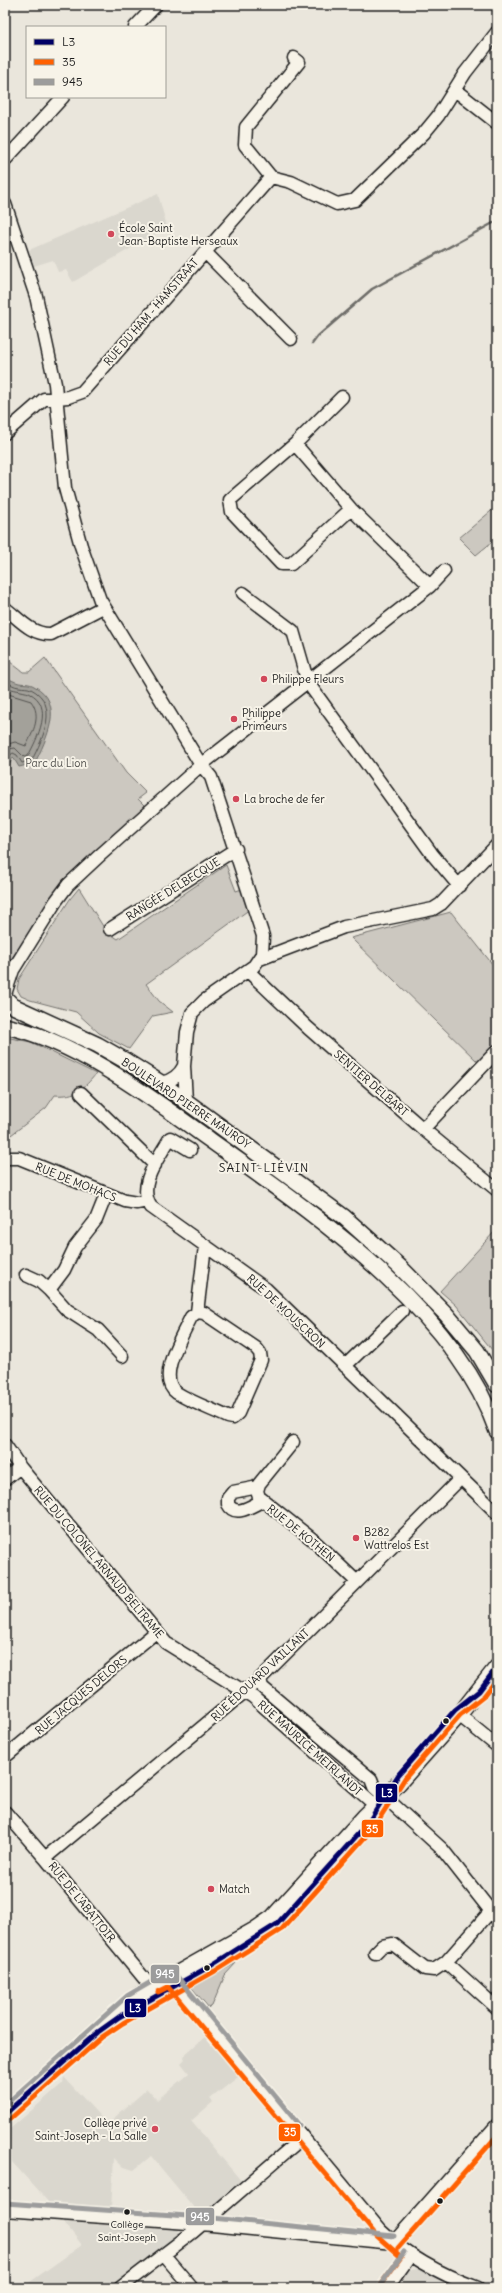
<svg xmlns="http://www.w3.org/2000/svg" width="502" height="2293" font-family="Delius,sans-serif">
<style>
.built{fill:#dad7ce}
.green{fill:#ccc8c0;stroke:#74726e}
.water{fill:#a3a19a;stroke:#6d6c68}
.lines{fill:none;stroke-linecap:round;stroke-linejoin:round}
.shore{stroke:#52514e;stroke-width:1}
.stream{stroke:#6d6c68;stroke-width:2.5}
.minor-casing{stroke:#1c1c1c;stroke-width:15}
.major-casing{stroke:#1c1c1c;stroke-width:18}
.minor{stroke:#f7f3e8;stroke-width:12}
.major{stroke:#f7f3e8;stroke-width:15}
.bus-1-casing{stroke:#f7f3e8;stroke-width:8}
.bus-2-casing{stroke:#f7f3e8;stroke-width:8}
.bus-3-casing{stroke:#f7f3e8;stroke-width:8}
.bus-1{stroke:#006;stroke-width:5}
.bus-2{stroke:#ff6000;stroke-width:5}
.bus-3{stroke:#9c9c9c;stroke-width:5}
.poi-dot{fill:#d1495b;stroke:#f7f3e8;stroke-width:1.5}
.bus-dot{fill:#1c1c1c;stroke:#f7f3e8;stroke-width:1.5}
.labels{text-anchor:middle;stroke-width:4;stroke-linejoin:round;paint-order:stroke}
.bus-label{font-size:10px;fill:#1c1c1c;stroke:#f7f3e8}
.poi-label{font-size:11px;fill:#1c1c1c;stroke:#f7f3e8;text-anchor:start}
.street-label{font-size:11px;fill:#1c1c1c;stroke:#f7f3e8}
.park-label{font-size:11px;fill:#51504d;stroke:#f7f3e8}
.neighbourhood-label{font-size:12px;letter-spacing:1px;fill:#1c1c1c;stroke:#f7f3e8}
.line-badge{stroke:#f7f3e8;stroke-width:1.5}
.badge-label{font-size:11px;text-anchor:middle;font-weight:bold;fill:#fff}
</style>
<rect width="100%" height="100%" fill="#eae6dc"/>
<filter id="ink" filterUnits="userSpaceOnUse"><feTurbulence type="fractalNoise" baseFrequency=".025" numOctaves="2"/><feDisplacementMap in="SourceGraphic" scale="8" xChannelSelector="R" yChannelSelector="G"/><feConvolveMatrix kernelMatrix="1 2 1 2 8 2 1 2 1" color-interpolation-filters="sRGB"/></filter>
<g filter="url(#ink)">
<path class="built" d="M 158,194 L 167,227 L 145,240 L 73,282 L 66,270 L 58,272 L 53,260 L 34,266 L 29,250 Z
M 206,2036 L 238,2077 L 210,2099 L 213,2102 L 191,2121 L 242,2182 L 211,2208 L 210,2207 L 200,2215 L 151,2156 L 134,2170 L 123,2167 L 114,2158 L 111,2209 L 51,2205 L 12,2162 L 10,2129 L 63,2083 L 64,2077 L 107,2124 L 147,2089 L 157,2100 L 189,2073 L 181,2063 L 185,2059 L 183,2056 Z
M 64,2222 L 178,2229 L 180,2234 L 107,2288 L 24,2288 L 23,2287 L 82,2245 Z
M 421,2268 L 453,2285 L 461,2288 L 397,2288 L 408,2271 Z"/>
<path class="green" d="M 497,506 L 497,538 L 476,555 L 459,538 Z
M 5,658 L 23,672 L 29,672 L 45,658 L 126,773 L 146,793 L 138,799 L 145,806 L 83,863 L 5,967 Z
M 226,865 L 236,891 L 242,889 L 250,909 L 146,984 L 159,1001 L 173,1012 L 153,1016 L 129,1049 L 99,1033 L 76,1012 L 30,1000 L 21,996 L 17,989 L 19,979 L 70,899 L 79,888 L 106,931 L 118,939 Z
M 451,912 L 497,970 L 497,1045 L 479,1063 L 351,938 Z
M 5,1037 L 31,1042 L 96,1074 C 84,1088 76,1097 55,1095 L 46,1108 L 11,1135 L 5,1125 Z
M 497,1229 L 497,1356 L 456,1305 L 440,1291 Z
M 236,1963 L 225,1975 L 212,2006 L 209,2008 L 192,1988 Z"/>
<path class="water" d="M 5,677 C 9,679 15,682 19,683 C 25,684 29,683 34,686 C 66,703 46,739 35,763 L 19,767 L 13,757 L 5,775 Z"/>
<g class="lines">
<path class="shore" d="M 5,682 C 9,683 15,687 19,687 C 24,688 27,687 31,689 C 60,704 43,738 32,760 L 22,763 L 17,755 L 13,753 L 9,756 L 5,765
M 5,687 C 13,690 23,691 29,693 C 55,705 37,739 28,756 L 24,757 L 15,748 L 9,749 L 5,753
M 5,693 L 31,701 C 42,716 33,732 26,746 L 15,742 L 5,745"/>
<path class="stream" d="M 312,344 L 318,336 L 372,289 L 495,222 L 497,223"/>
<g class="minor-casing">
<path id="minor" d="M 135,27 L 156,5
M 455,90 L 497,123
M 5,160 L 63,97
M 271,177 L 245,145 L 246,127 L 299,62 L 294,58
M 5,204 L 36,296 L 55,384 L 65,488 L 81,546 L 100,600 L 201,765 L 211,777 L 263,936 L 262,954 L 254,966 L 204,1001 L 192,1013 L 187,1032 L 184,1066 L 186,1101
M 205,252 L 291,339
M 342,397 L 295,444 L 230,500 L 232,512 L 281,564 L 291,564 L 351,509
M 5,433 L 44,399 L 68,397 L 82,392 L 271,177 L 291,182 L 337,204 L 355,200 L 424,133 L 438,116 L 465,73 L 497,32
M 295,444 L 351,509 L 430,586
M 243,593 L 293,631 L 308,683 L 432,854 L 459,886
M 5,608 C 20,620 32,635 51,634 L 103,607
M 110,929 L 236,849
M 260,959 L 344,927 L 433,909 L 441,904 L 497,845
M 248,971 L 308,1028 L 423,1129 L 497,1190
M 5,994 L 13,970 L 56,901 L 68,885 L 98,857 L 201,765 L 393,615 L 430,586 L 444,571
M 161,1083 C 172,1081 179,1076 184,1066
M 81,1093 L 155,1165
M 423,1129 L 497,1051
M 190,1150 L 170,1138 C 159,1158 136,1185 151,1207 L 266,1289 L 497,1513
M 5,1158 L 19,1158 L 125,1201 L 137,1203 L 147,1201
M 26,1275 L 39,1281 L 49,1290 L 64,1270 L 75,1247 L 96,1220 L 106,1195
M 49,1290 L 67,1310 L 98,1330 L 122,1356
M 197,1312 L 204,1313 L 256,1348 L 260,1353 L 261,1360 L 238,1413 L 233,1418 L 228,1417 C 211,1409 193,1403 177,1393 C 155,1378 183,1335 191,1317 L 197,1312 L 205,1246
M 345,1366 L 402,1311
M 293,1442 L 259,1484 L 257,1491 L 259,1497 L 312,1539 L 357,1582
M 5,1445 L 20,1467 L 166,1643 L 253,1697 L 375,1805
M 5,1479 L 20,1467
M 258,1487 L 233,1492 L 228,1498 L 228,1504 C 235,1518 251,1506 262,1501
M 260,1679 L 262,1687 L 371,1779 L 374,1787 L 442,1849 L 497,1919
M 459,1715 L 497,1746
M 5,1757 L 156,1632
M 5,1812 L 45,1858 L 157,1994
M 45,1858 L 260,1679 L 461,1478
M 375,1953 L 382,1946 L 393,1944 L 425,1969 L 434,1970 L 446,1962 L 497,2008
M 446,1962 L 491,1911
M 170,1978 L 381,2231 C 409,2258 442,2275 478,2288
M 5,2210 L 202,2224 L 393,2243
M 393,2243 L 497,2125
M 164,2255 L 192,2288
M 120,2288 L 193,2232 L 302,2138
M 387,2288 L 410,2256"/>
</g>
<g class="major-casing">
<path id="major" d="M 7,1000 L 13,1006 L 98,1045 L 126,1061 L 161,1083 L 344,1217 L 400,1267 L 446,1314 L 477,1351 L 497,1385
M 5,1026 C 75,1040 152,1098 210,1140 C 312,1213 454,1308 497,1431
M 5,2114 L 139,1995 L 256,1929 L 272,1918 L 364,1817 L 397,1785 L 459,1715 L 497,1667"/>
</g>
<use href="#minor" class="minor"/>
<use href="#major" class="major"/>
<g class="bus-1-casing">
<path id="bus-1" d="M 5,2114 L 98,2032 L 119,2017 L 212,1965 L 277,1924 L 368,1823 L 399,1774 L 455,1710 L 479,1691 L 497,1667"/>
</g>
<g class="bus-2-casing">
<path id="bus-2" d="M 158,1992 L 168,1987 L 376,2235 L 401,2257 L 381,2284
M 10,2119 L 102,2037 L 123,2023 L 215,1971 L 282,1929 L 374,1827 L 405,1778 L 460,1715 L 484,1696 L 497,1679
M 398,2248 L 497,2136"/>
</g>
<g class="bus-3-casing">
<path id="bus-3" d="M 5,2105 L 127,1996 L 170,1971 L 175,1974 L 299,2125
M 5,2203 L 202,2217 L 394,2236
M 381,2284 L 404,2252"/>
</g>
<use href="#bus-1" class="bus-1"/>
<use href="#bus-2" class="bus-2"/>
<use href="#bus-3" class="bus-3"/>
</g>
</g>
<g class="poi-dot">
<circle cx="111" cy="234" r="4"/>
<circle cx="264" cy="679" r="4"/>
<circle cx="234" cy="719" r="4"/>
<circle cx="236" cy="799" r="4"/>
<circle cx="356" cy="1538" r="4"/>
<circle cx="211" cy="1889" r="4"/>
<circle cx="155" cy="2129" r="4"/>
</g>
<g class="bus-dot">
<circle cx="446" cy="1721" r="3.5"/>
<circle cx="207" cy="1968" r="3.5"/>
<circle cx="440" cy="2201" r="3.5"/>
<circle cx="127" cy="2212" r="3.5"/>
</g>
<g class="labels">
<g class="bus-label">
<text x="127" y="2228">Collège<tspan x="127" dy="13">Saint-Joseph</tspan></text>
</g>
<g class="poi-label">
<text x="119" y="232">École Saint<tspan x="119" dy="13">Jean-Baptiste Herseaux</tspan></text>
<text x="272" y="683">Philippe Fleurs</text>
<text x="242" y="717">Philippe<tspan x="242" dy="13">Primeurs</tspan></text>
<text x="244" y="803">La broche de fer</text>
<text x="364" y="1536">B282<tspan x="364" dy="13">Wattrelos Est</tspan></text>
<text x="219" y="1893">Match</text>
<text x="147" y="2127" text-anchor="end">Collège privé<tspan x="147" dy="13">Saint-Joseph - La Salle</tspan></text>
</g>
<g class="street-label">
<text transform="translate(151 312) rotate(-49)" y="4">RUE DU HAM - HAMSTRAAT</text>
<text transform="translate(173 889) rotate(-32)" y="4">RANGÉE DELBECQUE</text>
<text transform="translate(371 1083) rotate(41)" y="4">SENTIER DELBART</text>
<text transform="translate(186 1103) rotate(34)" y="4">BOULEVARD PIERRE MAUROY</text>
<text transform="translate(76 1182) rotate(22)" y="4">RUE DE MOHACS</text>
<text transform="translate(286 1311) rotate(43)" y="4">RUE DE MOUSCRON</text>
<text transform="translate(301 1533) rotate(39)" y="4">RUE DE KOTHEN</text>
<text transform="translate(99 1562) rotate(50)" y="4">RUE DU COLONEL ARNAUD BELTRAME</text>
<text transform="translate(260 1675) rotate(-43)" y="4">RUE ÉDOUARD VAILLANT</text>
<text transform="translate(81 1695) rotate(-40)" y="4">RUE JACQUES DELORS</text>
<text transform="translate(310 1748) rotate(42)" y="4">RUE MAURICE MEIRLANDT</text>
<text transform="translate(82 1902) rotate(51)" y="4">RUE DE L'ABATTOIR</text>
</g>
<g class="park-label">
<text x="56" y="767">Parc du Lion</text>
</g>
<g class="neighbourhood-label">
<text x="264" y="1172">SAINT-LIÉVIN</text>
</g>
</g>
<g class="line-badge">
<rect x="375" y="1783" width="23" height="20" rx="4" fill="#006"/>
<rect x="361" y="1819" width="23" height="19" rx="4" fill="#ff6000"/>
<rect x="150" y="1964" width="30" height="20" rx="4" fill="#9c9c9c"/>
<rect x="124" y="1998" width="23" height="20" rx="4" fill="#006"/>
<rect x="278" y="2123" width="23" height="19" rx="4" fill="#ff6000"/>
<rect x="185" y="2207" width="30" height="19" rx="4" fill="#9c9c9c"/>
</g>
<g class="badge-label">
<text x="387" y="1797">L3</text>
<text x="372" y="1833">35</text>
<text x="165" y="1978">945</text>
<text x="135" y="2012">L3</text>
<text x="290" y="2136">35</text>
<text x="200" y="2221">945</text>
</g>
<rect width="502" height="2293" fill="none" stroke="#f7f3e8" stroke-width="20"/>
<rect x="10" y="10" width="482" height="2273" fill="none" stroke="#1c1c1c" stroke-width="1.5" filter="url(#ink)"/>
<rect x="26" y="26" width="140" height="72" fill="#f7f3e8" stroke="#9f9d96"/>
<rect x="34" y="39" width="20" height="6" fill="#000066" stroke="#9f9d96"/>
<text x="62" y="46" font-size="12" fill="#1c1c1c">L3</text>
<rect x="34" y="59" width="20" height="6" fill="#ff6000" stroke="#9f9d96"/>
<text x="62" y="66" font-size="12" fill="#1c1c1c">35</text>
<rect x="34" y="79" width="20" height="6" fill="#9c9c9c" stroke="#9f9d96"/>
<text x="62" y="86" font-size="12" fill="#1c1c1c">945</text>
</svg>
